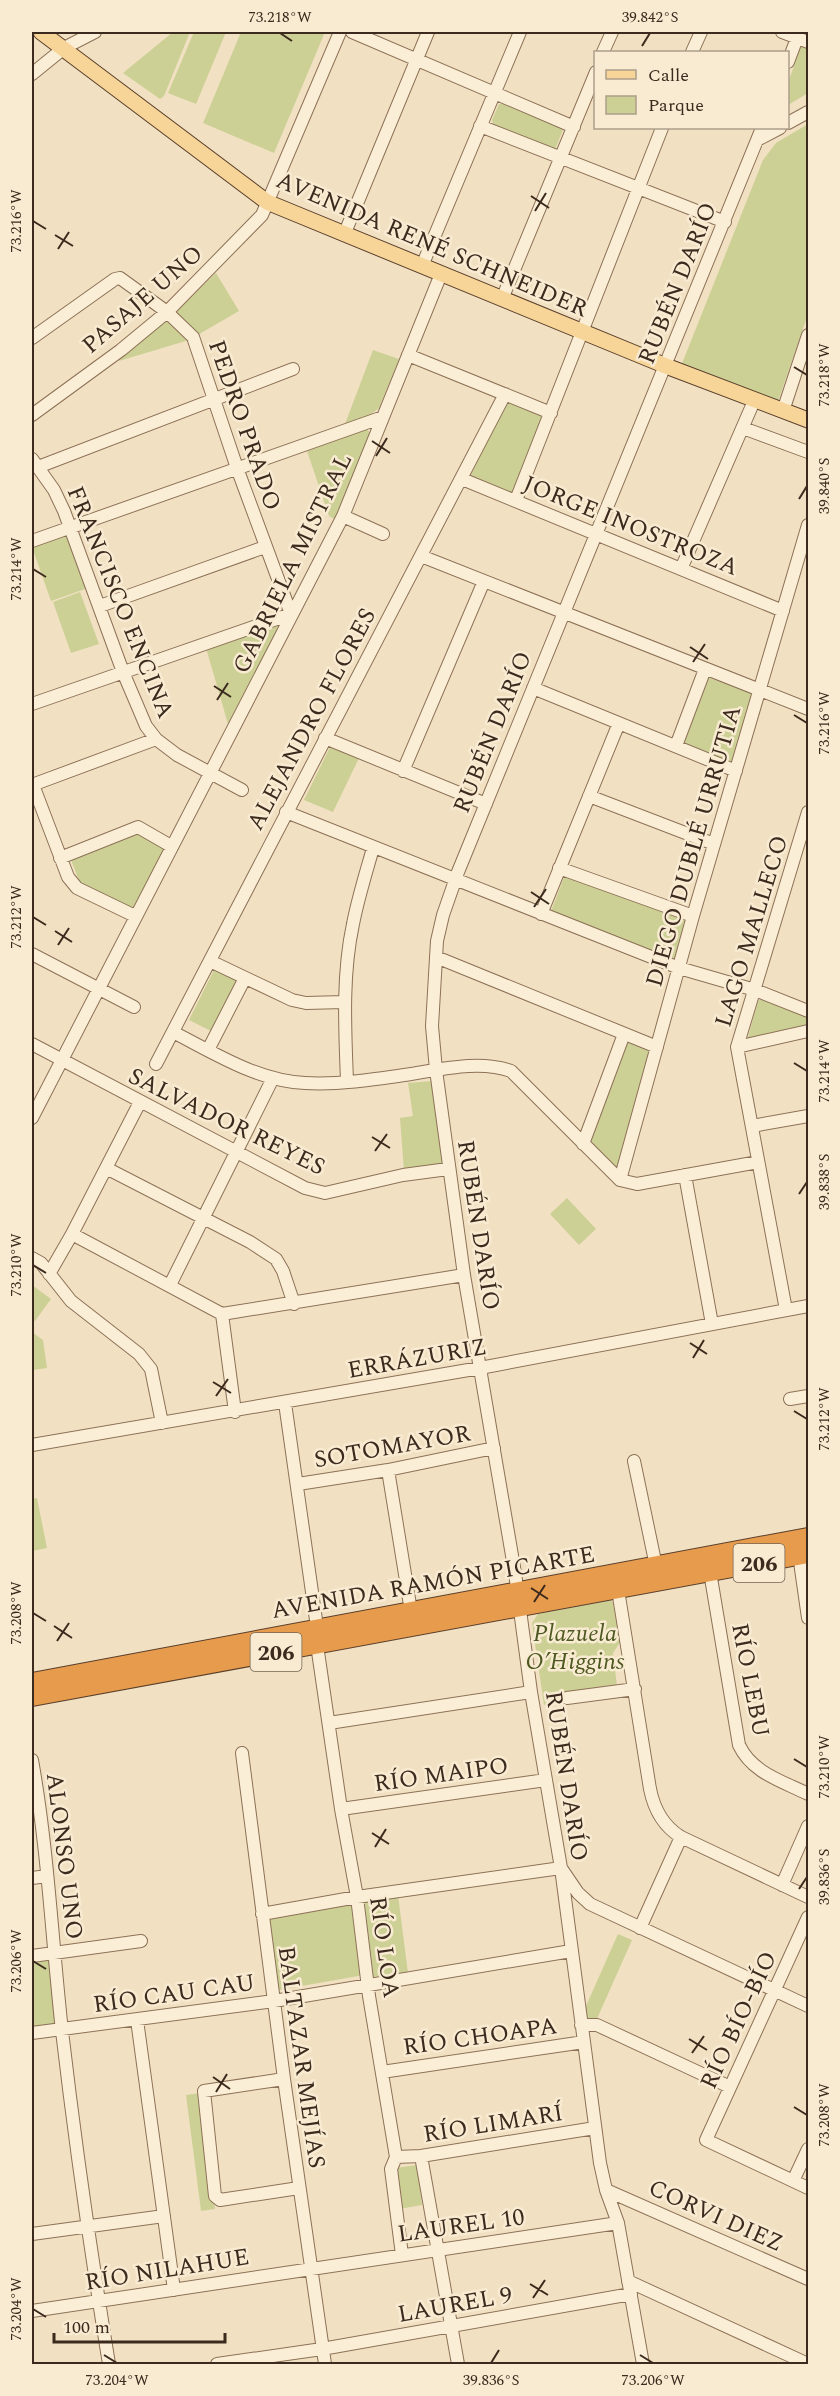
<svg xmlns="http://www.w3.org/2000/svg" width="840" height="2396" font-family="Spectral,serif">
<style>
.green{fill:#ccd095}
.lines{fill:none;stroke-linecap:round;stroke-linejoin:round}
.minor-casing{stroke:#8d7157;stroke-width:14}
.major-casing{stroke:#5a3f2c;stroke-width:17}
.highway-casing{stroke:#5a3f2c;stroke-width:20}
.minor{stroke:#fbeed6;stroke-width:12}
.major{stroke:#f7d497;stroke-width:15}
.highway{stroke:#e79b4c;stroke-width:18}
.ticks{fill:none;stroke:#3b2a1d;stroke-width:2}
.labels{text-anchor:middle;stroke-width:5;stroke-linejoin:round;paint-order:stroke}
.shield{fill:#f8ebd2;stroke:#746453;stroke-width:1.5}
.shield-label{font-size:22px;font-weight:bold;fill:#3b2a1d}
.street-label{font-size:24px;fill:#3b2a1d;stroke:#f8ebd2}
.park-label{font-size:24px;font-style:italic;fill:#4e5922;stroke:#f8ebd2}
.neatline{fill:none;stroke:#3b2a1d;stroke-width:2}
.ticks-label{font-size:15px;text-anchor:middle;fill:#3b2a1d}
</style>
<rect width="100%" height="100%" fill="#f1e1c2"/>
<path class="green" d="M 173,32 L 190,32 L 164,96 L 160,99 L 123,73 Z
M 194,32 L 226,32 L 196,104 L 168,93 Z
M 241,32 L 325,32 L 274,153 L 203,123 Z
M 801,46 L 808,48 L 808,93 L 788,105 L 788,83 Z
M 505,103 L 564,127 L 554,152 L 495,128 L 492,120 L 499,104 Z
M 808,124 L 808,314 L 777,404 L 681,366 L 763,160 L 776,143 Z
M 216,273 L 239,311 L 189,340 L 119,361 L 119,358 L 177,310 Z
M 373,350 L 399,359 L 379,408 L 370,415 L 345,424 Z
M 507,401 L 545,416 L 514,496 L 470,477 Z
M 367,429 L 371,435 L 336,520 L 329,516 L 307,451 Z
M 64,536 L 72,540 L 88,588 L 51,601 L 32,547 Z
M 80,592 L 99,644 L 71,653 L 53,602 Z
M 275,622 L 279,627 L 228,724 L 206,648 Z
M 706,677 L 753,693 L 732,762 L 682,743 Z
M 331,745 L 360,756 L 333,812 L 304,800 Z
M 140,833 L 166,847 L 132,912 L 81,886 L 70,857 Z
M 565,875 L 689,921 L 676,962 L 551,911 Z
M 214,970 L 241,983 L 215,1033 L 189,1020 Z
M 762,998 L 808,1015 L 808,1027 L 751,1039 L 748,1037 L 758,1001 Z
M 624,1038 L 654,1050 L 619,1172 L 587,1140 Z
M 432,1081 L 444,1164 L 404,1171 L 400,1118 L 413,1116 L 408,1083 Z
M 567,1198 L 596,1229 L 579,1245 L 550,1214 Z
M 32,1285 L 51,1299 L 35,1321 L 32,1319 Z
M 32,1332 L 43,1340 L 47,1368 L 32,1370 Z
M 37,1498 L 47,1548 L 32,1551 L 32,1499 Z
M 610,1600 L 619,1606 L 623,1638 L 613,1653 L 617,1686 L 564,1702 L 544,1705 L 532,1623 L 538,1614 Z
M 398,1895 L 408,1973 L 372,1977 L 362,1900 Z
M 353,1904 L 364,1975 L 279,1990 L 265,1915 Z
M 618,1934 L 632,1940 L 596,2021 L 582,2015 Z
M 50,1959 L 56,2024 L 32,2028 L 32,1961 Z
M 201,2093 L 215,2209 L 201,2211 L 186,2095 Z
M 417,2165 L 422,2205 L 399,2209 L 396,2168 Z"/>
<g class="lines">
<g class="minor-casing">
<path id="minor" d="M 352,32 L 574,127
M 782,32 L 808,42
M 603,52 L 612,32
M 692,52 L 701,32
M 788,62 L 797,38
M 32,74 L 64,48 L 95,32
M 788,123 L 808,112
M 480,126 L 725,222
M 757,140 L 780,128
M 344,235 L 428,32
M 422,266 L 520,32
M 502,299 L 596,72
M 32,338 L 115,279 L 120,278 L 167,312 L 193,337 L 237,468 L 291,614 L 32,704
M 408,355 L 551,413
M 783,411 L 808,335
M 32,415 L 121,350 L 167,312 L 262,215 L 340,32
M 743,428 L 808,452
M 32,459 L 54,490 L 64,511 L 123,672 L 146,726 L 156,739 L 177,755 L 242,790
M 38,467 L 293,369
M 462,479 L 783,611
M 516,500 L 662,128
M 343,516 L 383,534
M 32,541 L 383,417
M 421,556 L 808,709
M 681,569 L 754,401
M 100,606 L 265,547
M 533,688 L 736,771
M 325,738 L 486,804
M 676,746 L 705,669
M 403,771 L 484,581
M 32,785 L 156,739
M 33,785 L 68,877 L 77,888 L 135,916
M 589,796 L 714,844
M 286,812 L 679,968 L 755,990 L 808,1011
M 60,858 L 138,827 L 171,846
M 559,868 L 693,916
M 541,914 L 619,723
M 32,954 L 134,1007
M 436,957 L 657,1047
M 210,961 L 292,1000 L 306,1003 L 344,1002
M 173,1032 C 214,1053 258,1081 305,1083 C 340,1085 377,1079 411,1074 C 443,1069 480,1060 511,1071 L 620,1180
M 32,1044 L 305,1188 L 325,1193 L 403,1175 L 448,1169
M 737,1047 L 808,1031
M 208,1050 L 245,978
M 156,1064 L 505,394
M 347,1081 C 345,1029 342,975 353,924 C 358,898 366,873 373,848
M 32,1118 L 343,516 L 441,274
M 752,1126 L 808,1116
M 583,1144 L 624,1034
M 106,1168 L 250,1242 L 276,1259 L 283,1271 L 294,1304
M 685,1175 L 712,1324
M 620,1180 L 693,916 L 808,525
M 620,1180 L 637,1184 L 758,1162
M 72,1234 L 222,1314
M 32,1258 L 41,1263 L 71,1301 L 139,1354 L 151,1369 L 162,1423
M 49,1274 L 72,1234 L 140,1102
M 170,1285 L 273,1078
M 786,1310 L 737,1047 L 808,812
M 222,1314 L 464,1275
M 222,1314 L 235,1412
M 790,1399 L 808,1396
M 285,1403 L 317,1627
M 32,1445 L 480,1368 L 808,1306
M 634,1461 L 656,1566
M 388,1470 L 411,1611
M 298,1484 L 388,1470 L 494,1448
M 799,1555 L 808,1618
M 710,1572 L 739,1745 C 752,1773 782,1781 808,1794
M 618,1590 L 650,1789 C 654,1809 663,1826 681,1837 L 808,1897
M 317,1645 L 341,1809 L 357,1897 L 369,1996 L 396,2157 L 391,2169 L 402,2255
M 567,1698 L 635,1689
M 329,1723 L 531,1692
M 242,1753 L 284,2079 L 325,2364
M 32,1760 C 48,1849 52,1941 62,2031 C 75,2142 91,2254 109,2364
M 341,1809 L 546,1780
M 32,1878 L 47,1876
M 782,1885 L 808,1826
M 262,1914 L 357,1897 L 561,1868 L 578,1893 L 590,1904 L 808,2006
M 808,1917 L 706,2140 L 808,2188
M 640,1928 L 681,1837
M 32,1956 L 141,1941
M 137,2020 L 174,2290
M 581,2025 L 597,2025 L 730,2087
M 32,2033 L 274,2001 L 571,1951
M 382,2072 L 584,2042
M 284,2079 L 204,2091 L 215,2196 L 220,2200 L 299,2188
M 421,2156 L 458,2364
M 396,2157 L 421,2156 L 595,2128
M 793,2181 L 808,2149
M 606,2190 L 808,2279
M 32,2234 L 164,2216
M 628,2281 L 808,2364
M 32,2311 L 618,2223
M 217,2364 L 322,2349 L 631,2294
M 643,2364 L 618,2223 L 606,2190 L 600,2163 L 561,1868 L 531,1692 L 515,1573 L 464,1275 L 436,1070 L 432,1026 L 437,941 L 443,915 L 458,872 L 762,128"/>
</g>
<g class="major-casing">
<path id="major" d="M 41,32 L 267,202 L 666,366 L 808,420"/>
</g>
<g class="highway-casing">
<path id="highway" d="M 32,1682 L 808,1537
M 32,1697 L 808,1554"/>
</g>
<use href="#minor" class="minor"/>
<use href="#major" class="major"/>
<use href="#highway" class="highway"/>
</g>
<path class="ticks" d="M 280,33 L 292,41M 642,46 L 650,33M 531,196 L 549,208M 535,211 L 546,193M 33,221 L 46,229M 55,235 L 73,246M 58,249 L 69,232M 794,367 L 807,375M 372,441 L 390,453M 376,456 L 387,438M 799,499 L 807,486M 33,569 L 46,577M 690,647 L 708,659M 693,662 L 705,644M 214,686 L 231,697M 217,700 L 228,683M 794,715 L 807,723M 531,892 L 549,904M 534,907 L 546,889M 33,917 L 46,925M 55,931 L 72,942M 58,945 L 69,928M 794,1063 L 807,1071M 372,1137 L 390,1148M 375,1151 L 387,1134M 799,1194 L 807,1182M 33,1265 L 46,1273M 690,1343 L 707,1354M 693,1358 L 704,1340M 213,1382 L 231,1393M 216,1396 L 228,1379M 794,1411 L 807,1419M 531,1588 L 548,1599M 534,1602 L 545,1585M 33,1613 L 46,1621M 54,1626 L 72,1638M 57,1641 L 69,1623M 794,1759 L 807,1767M 372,1833 L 389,1844M 375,1847 L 386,1829M 799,1889 L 807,1877M 33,1961 L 46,1969M 689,2039 L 707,2050M 692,2053 L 704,2036M 213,2077 L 230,2089M 216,2092 L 227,2074M 794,2107 L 807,2115M 530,2284 L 548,2295M 533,2298 L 545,2280M 33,2309 L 46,2317M 104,2355 L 117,2363M 640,2355 L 653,2363M 491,2363 L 499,2350"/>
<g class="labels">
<g class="shield">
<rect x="733.5" y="1544" width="51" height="38" rx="4.5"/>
<rect x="250.5" y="1633" width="51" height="38" rx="4.5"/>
</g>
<g class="shield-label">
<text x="759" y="1571">206</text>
<text x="276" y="1660">206</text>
</g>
<g class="street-label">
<text transform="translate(432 244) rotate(23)" y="8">AVENIDA RENÉ SCHNEIDER</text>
<text transform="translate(677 283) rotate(-68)" y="8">RUBÉN DARÍO</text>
<text transform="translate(142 299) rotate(-41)" y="8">PASAJE UNO</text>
<text transform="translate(245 425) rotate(71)" y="8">PEDRO PRADO</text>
<text transform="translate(631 525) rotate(22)" y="8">JORGE INOSTROZA</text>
<text transform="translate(292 563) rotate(-64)" y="8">GABRIELA MISTRAL</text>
<text transform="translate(121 602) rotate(68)" y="8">FRANCISCO ENCINA</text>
<text transform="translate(311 719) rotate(-62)" y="8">ALEJANDRO FLORES</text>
<text transform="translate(492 732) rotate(-68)" y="8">RUBÉN DARÍO</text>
<text transform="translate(693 846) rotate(-74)" y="8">DIEGO DUBLÉ URRUTIA</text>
<text transform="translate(751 931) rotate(-73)" y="8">LAGO MALLECO</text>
<text transform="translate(227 1121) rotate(26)" y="8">SALVADOR REYES</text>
<text transform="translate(479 1225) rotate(81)" y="8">RUBÉN DARÍO</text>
<text transform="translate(417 1358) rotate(-10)" y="8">ERRÁZURIZ</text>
<text transform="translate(392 1446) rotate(-10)" y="8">SOTOMAYOR</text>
<text transform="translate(433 1582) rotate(-10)" y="8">AVENIDA RAMÓN PICARTE</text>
<text transform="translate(751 1680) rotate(79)" y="8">RÍO LEBU</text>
<text transform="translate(441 1774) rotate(-8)" y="8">RÍO MAIPO</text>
<text transform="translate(567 1776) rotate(81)" y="8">RUBÉN DARÍO</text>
<text transform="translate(65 1856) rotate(83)" y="8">ALONSO UNO</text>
<text transform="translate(385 1947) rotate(82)" y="8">RÍO LOA</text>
<text transform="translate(174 1993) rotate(-8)" y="8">RÍO CAU CAU</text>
<text transform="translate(738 2020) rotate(-65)" y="8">RÍO BÍO-BÍO</text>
<text transform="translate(480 2036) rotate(-8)" y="8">RÍO CHOAPA</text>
<text transform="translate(302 2057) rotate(82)" y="8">BALTAZAR MEJÍAS</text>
<text transform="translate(493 2123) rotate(-9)" y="8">RÍO LIMARÍ</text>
<text transform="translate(716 2215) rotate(24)" y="8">CORVI DIEZ</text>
<text transform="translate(461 2225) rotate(-8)" y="8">LAUREL 10</text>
<text transform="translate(167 2269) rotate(-9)" y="8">RÍO NILAHUE</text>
<text transform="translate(455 2304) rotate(-10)" y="8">LAUREL 9</text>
</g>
<g class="park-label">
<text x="575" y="1641">Plazuela<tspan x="575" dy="28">O’Higgins</tspan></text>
</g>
</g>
<rect width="840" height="2396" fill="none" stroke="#f8ebd2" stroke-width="66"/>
<rect x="594" y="51" width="195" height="78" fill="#f8ebd2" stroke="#ac9e8a" stroke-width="1.5"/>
<rect x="606" y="70" width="30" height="9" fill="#f7d497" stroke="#ac9e8a" stroke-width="1.5"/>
<text x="648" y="81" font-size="18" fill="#3b2a1d">Calle</text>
<rect x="606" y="96" width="30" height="18" fill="#ccd095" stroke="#ac9e8a" stroke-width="1.5"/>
<text x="648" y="111" font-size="18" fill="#3b2a1d">Parque</text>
<path d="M54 2333v9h171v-9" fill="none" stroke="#3b2a1d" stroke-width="3"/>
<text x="63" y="2333" font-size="18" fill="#3b2a1d" stroke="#f8ebd2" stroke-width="4.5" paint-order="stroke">100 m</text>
<rect x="33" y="33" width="774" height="2330" class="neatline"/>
<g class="ticks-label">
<text x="280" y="22">73.218°W</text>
<text x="650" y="22">39.842°S</text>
<text transform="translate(16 221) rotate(-90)" y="5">73.216°W</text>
<text transform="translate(824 375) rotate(-90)" y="5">73.218°W</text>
<text transform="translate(824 486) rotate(-90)" y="5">39.840°S</text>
<text transform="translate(16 569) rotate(-90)" y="5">73.214°W</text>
<text transform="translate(824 723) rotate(-90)" y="5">73.216°W</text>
<text transform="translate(16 917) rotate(-90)" y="5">73.212°W</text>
<text transform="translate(824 1071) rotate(-90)" y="5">73.214°W</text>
<text transform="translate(824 1182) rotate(-90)" y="5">39.838°S</text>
<text transform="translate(16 1265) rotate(-90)" y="5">73.210°W</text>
<text transform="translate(824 1419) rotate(-90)" y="5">73.212°W</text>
<text transform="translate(16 1613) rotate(-90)" y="5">73.208°W</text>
<text transform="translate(824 1767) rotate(-90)" y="5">73.210°W</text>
<text transform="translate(824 1877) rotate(-90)" y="5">39.836°S</text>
<text transform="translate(16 1961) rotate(-90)" y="5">73.206°W</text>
<text transform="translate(824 2115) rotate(-90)" y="5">73.208°W</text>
<text transform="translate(16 2309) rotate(-90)" y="5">73.204°W</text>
<text x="117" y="2385">73.204°W</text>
<text x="491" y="2385">39.836°S</text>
<text x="653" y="2385">73.206°W</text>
</g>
</svg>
